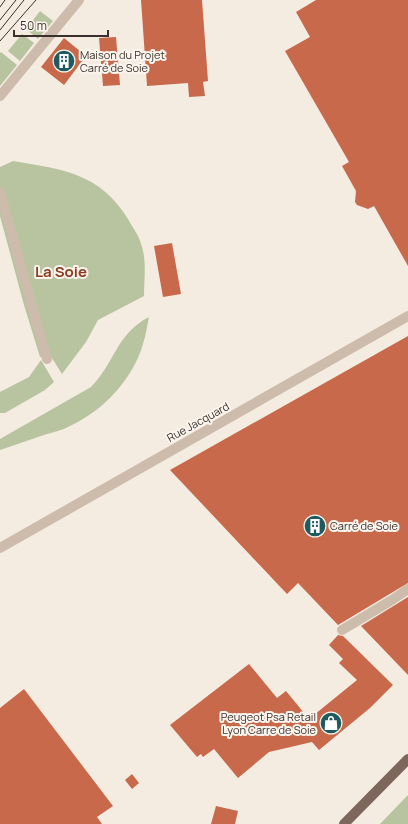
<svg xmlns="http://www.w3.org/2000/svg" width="408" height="824" font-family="Manrope,sans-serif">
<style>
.green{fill:#b8c4a0}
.building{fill:#c8694b}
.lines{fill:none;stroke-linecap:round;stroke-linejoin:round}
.minor{stroke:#cdbbac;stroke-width:10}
.major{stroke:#7d675c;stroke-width:10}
.tram{stroke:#3b302b;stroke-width:1}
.labels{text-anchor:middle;stroke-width:4;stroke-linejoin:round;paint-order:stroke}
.poi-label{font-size:11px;fill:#3b302b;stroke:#fbf5ee;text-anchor:start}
.street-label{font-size:11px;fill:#3b302b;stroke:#fbf5ee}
.district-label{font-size:15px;font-weight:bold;fill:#8c3b22;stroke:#fbf5ee}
</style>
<rect width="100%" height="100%" fill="#f4ebe1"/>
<path class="green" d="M 40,11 L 53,21 L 38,39 L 26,29 Z
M 22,34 L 34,43 L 20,61 L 8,51 Z
M 1,52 L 17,65 L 0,86 L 0,53 Z
M 13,161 C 62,169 100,173 128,219 C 132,227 139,235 141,244 C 147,260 144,279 144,296 L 98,320 L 86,342 L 62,374 L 50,355 L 40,357 L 24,305 L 0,216 L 0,167 Z
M 149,317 C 147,326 146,335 143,344 C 133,379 103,411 70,426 C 63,430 54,432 47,434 C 31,439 16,445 0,450 L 0,439 L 91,387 C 115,363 116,334 149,317 Z
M 41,360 L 54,382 L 45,390 L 5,413 L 0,413 L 0,392 L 29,377 Z
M 408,795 L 408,824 L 380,824 Z"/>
<path class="building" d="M 141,0 L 202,0 L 208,81 L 203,82 L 205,96 L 189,97 L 188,83 L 147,86 Z
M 316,0 L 408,0 L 408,266 L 374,206 L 368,209 L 357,205 L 355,202 L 356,191 L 342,166 L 349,162 L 285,51 L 310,37 L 296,12 Z
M 116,37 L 120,85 L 103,86 L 99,38 Z
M 64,38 L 86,56 L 64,85 L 41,67 Z
M 172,243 L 181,294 L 163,297 L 154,246 Z
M 408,336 L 408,583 L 338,625 L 298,583 L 287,594 L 170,470 Z
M 408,597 L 408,675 L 361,626 Z
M 338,635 L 343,636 L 393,685 L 370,708 L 319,750 L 312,742 L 269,752 L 238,778 L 214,749 L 203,757 L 201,754 L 197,757 L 170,725 L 249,664 L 277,698 L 286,691 L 309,719 L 357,680 L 339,663 L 343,659 L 329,645 Z
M 24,689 L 113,806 L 97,817 L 102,824 L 0,824 L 0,708 Z
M 132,774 L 139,783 L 132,789 L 125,780 Z
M 216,806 L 238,811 L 235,824 L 211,824 Z"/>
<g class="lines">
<path class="minor" d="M 0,96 L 79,0
M 0,192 L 47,359
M 0,548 L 408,316
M 342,630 L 392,600 L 408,589"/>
<path class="major" d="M 344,824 L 408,759"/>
<path class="tram" d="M 0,7 L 5,0
M 0,20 L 16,0
M 0,30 L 24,0
M 0,41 L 36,0"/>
</g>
<defs>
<g id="building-disc" transform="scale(1.15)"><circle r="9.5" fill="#1f5a5e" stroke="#fbf5ee"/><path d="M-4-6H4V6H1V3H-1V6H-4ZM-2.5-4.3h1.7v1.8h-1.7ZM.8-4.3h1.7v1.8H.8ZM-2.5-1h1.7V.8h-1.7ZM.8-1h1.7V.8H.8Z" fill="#fff"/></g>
<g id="shop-disc" transform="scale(1.15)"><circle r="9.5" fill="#1f5a5e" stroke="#fbf5ee"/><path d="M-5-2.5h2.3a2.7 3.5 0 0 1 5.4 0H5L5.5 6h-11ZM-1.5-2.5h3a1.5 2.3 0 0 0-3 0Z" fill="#fff"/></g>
</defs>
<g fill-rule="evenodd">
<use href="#building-disc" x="64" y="61"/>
<use href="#building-disc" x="315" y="526"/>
<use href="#shop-disc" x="331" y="723"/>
</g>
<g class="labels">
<g class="poi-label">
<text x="80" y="59">Maison du Projet<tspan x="80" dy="13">Carré de Soie</tspan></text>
<text x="330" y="530">Carré de Soie</text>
<text x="316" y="721" text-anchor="end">Peugeot Psa Retail<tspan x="316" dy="13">Lyon Carre de Soie</tspan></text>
</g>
<g class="street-label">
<text transform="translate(198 422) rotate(-29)" y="4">Rue Jacquard</text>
</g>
<g class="district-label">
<text x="61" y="277">La Soie</text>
</g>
</g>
<path d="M14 30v6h94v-6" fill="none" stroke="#3b302b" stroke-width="2"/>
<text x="20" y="30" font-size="12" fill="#3b302b" stroke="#fbf5ee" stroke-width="3" paint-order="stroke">50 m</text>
</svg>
